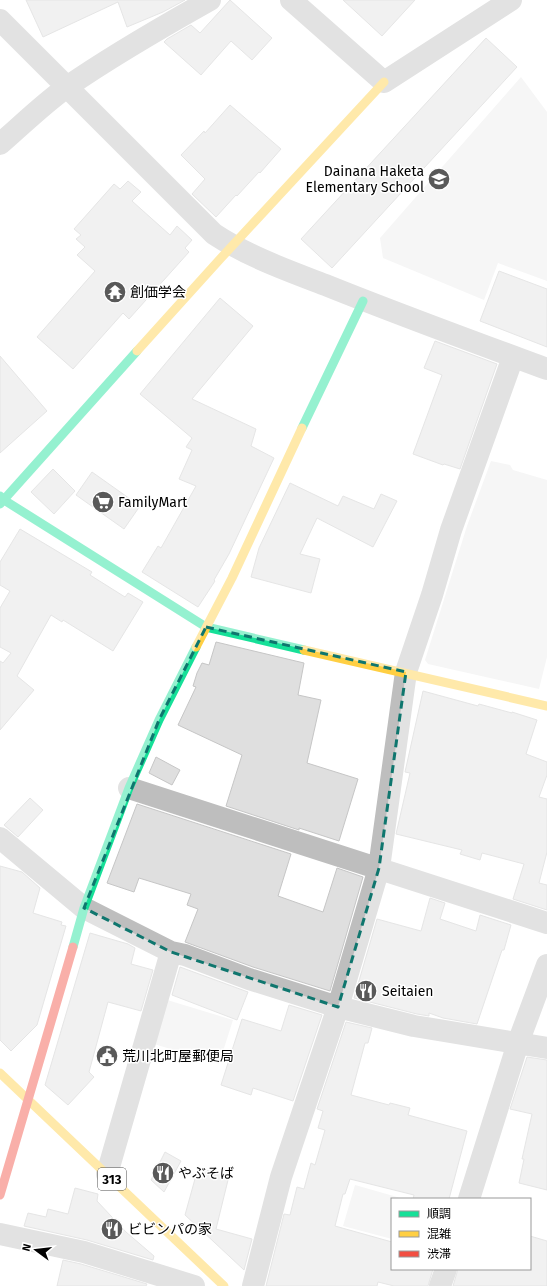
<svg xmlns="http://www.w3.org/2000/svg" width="547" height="1286" font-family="'Fira Sans','Noto Sans JP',sans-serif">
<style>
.green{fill:#ebebeb}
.building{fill:#dfdfdf;stroke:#c6c6c6}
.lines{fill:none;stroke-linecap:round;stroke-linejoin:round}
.street{stroke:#bebebe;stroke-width:22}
.fast{stroke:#16e098;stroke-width:9}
.slow{stroke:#ffcf43;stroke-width:9}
.jam{stroke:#f24e42;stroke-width:9}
.marked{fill:none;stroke:#0f766e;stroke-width:3;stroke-dasharray:8 5;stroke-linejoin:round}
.labels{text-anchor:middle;stroke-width:3;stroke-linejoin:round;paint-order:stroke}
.shield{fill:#fff;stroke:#4c4c4c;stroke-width:1}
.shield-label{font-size:13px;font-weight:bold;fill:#000}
.poi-label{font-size:14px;fill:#000;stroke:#fff;text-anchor:start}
</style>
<rect width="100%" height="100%" fill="#fff"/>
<path class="green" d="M 521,77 L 547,112 L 547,281 L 498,263 L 484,300 L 383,258 L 380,238 Z
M 491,461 L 510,465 L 513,470 L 547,480 L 547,657 L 539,689 L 428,664 L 425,660 L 467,526 Z
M 164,999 L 233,1020 L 219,1064 L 151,1043 Z
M 355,1185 L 404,1199 L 392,1199 L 392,1239 L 343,1226 Z"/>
<path class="building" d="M 26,0 L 185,0 L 163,12 L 127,27 L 118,2 L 43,37 Z
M 230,0 L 272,38 L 252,60 L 231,41 L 201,75 L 164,42 L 167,39 L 191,25 L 200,33 Z
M 343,0 L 415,0 L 382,36 Z
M 486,38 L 517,67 L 332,268 L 301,239 Z
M 230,105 L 281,149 L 260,173 L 259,172 L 237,196 L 236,195 L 216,217 L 192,194 L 205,179 L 181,155 L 204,131 L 205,133 Z
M 128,181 L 141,192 L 132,201 L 170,235 L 177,226 L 192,240 L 185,248 L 189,252 L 129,319 L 123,313 L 73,369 L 37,337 L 95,271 L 77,255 L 85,247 L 76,239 L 81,235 L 74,229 L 114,184 L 120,189 Z
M 499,271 L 547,289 L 547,347 L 480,321 Z
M 220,298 L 253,326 L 192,399 L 256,429 L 251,446 L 274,458 L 229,554 L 214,580 L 215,581 L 198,607 L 142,572 L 158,546 L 161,548 L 196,486 L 179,479 L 192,450 L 186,447 L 192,438 L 140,394 Z
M 435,341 L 497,364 L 460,469 L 444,464 L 443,465 L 413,454 L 442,375 L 424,368 Z
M 0,356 L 47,411 L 0,453 Z
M 53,469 L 75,491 L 54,514 L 31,492 Z
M 92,472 L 140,506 L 124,529 L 76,495 Z
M 290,483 L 338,506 L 343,496 L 374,509 L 381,494 L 397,501 L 373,547 L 317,518 L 300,554 L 320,559 L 311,593 L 251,577 L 259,548 Z
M 20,529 L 92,572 L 90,575 L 125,597 L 128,593 L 143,602 L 113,651 L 63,620 L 62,622 L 51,615 L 17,676 L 34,690 L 0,730 L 0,661 L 3,663 L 11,653 L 0,647 L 0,608 L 10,591 L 0,585 L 0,562 Z
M 216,642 L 304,663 L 298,695 L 321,700 L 307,763 L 358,779 L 339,841 L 299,828 L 299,830 L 226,806 L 242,755 L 178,725 L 196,687 L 193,686 L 197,673 L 202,663 L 209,665 Z
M 423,691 L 478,706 L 479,704 L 512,713 L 512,712 L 537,720 L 526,754 L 547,762 L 547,775 L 539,797 L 547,799 L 547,852 L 539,883 L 547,885 L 547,910 L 513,899 L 524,864 L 482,853 L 480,860 L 460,854 L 462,850 L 396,834 L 410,773 L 405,772 Z
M 156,757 L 180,770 L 172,785 L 149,773 Z
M 30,798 L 43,810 L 18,837 L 4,825 Z
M 137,804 L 291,854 L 278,896 L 323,912 L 337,868 L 363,877 L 330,991 L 253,967 L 185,942 L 198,909 L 187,905 L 191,894 L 139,878 L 134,892 L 107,883 Z
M 0,866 L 22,872 L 40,888 L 33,913 L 62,922 L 61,925 L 66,926 L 37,1025 L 11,1051 L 0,1040 Z
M 430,898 L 445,903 L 440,919 L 476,931 L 480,915 L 511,925 L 504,950 L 502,950 L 477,1024 L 443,1018 L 429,1013 L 429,1016 L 417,1014 L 354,998 L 377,919 L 421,931 Z
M 90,933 L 128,944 L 135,948 L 131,964 L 153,970 L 141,1011 L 108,1002 L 89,1072 L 94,1077 L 68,1105 L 45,1085 Z
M 180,967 L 248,992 L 237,1020 L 172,995 Z
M 289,1005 L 322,1015 L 293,1101 L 253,1088 L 251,1095 L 221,1085 L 242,1019 L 281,1031 Z
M 346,1022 L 372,1028 L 368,1043 L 365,1043 L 351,1095 L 389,1105 L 390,1103 L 410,1108 L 408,1115 L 467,1131 L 449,1199 L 413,1199 L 414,1195 L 350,1179 L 345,1194 L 343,1194 L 335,1226 L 392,1242 L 392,1269 L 433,1269 L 428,1286 L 394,1286 L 378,1282 L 377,1286 L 266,1286 L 284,1214 L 290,1215 L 297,1187 L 304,1189 L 311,1163 L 315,1165 L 325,1130 L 318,1128 L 323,1111 L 317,1109 Z
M 527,1057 L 547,1060 L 547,1190 L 519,1183 L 524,1159 L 522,1159 L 532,1114 L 510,1109 Z
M 165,1152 L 181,1161 L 164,1192 L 151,1180 Z
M 198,1168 L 229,1176 L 216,1229 L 252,1239 L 244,1270 L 185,1215 Z
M 75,1188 L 98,1194 L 97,1201 L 126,1232 L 154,1256 L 153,1260 L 87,1240 L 24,1226 L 28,1213 L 46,1217 L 48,1209 L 68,1214 Z
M 530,1236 L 547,1241 L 547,1286 L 453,1286 L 458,1269 L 530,1269 Z
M 63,1260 L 81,1264 L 147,1284 L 146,1286 L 57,1286 Z"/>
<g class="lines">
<path class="street" d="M 291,0 L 384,82 L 511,0
M 0,20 L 214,234 C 249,257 289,271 328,286 C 400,315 474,342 547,369
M 0,144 C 22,125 43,104 67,87 C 113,55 162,27 210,0
M 129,788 L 547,923
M 0,838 L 84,908 L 171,952 L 185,955 L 249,979 L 338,1007 L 414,1026 L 547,1048
M 107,1174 L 171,952
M 469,1199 L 518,1043 L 547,965
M 0,1234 L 84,1252 L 194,1286
M 253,1286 L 281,1177 L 338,1007 L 379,868 L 406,672 L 432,595 L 451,530 L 513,357
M 440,1286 L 446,1269"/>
<path class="fast" d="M 302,428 L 363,301
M 0,496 L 4,500 L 206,627 L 304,650
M 0,504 L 137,351
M 73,947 L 84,908 L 129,788 L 159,720 L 196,647"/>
<path class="slow" d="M 137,351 L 221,258 L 384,82
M 196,647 L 232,578 L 302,428
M 304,650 L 547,706
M 0,1073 L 224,1286"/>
<path class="jam" d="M 0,1195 L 73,947"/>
</g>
<path d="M0 0H547V1286H0ZM 206,627 L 406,672 L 379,868 L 338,1007 L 171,952 L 84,908 L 159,720 Z" fill="#fff" fill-opacity=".55" fill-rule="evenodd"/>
<path class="marked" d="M 206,627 L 406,672 L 379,868 L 338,1007 L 171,952 L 84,908 L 159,720 Z"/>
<defs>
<g id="school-disc" transform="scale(1.15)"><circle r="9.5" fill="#595959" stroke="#fff"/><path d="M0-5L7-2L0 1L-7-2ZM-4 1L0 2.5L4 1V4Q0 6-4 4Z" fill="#fff"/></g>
<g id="temple-disc" transform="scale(1.15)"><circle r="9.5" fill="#595959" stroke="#fff"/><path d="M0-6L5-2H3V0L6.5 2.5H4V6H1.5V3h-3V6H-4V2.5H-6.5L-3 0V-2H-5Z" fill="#fff"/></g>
<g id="supermarket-disc" transform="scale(1.15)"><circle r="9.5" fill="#595959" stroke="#fff"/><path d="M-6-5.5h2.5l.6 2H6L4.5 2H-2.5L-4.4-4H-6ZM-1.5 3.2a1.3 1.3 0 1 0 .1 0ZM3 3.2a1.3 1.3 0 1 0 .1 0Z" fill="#fff"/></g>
<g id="restaurant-disc" transform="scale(1.15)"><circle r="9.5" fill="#595959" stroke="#fff"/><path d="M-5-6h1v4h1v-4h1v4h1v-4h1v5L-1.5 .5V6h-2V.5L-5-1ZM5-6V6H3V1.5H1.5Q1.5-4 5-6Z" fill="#fff"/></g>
<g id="civic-disc" transform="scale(1.15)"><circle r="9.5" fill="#595959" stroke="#fff"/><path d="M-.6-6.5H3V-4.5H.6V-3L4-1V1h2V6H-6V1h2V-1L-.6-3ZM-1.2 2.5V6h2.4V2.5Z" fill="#fff"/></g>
</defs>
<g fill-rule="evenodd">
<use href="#school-disc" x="439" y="179"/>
<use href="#temple-disc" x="115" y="292"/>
<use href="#supermarket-disc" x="103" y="502"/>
<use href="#restaurant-disc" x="366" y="991"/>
<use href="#civic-disc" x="107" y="1056"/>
<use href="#restaurant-disc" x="163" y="1173"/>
<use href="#restaurant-disc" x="112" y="1229"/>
</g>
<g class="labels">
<rect class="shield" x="98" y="1168" width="28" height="22" rx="3"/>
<g class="shield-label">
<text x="112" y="1184">313</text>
</g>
<g class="poi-label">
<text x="424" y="176" text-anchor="end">Dainana Haketa<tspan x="424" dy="16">Elementary School</tspan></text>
<text x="130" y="297">創価学会</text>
<text x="118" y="507">FamilyMart</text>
<text x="382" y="996">Seitaien</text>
<text x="122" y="1061">荒川北町屋郵便局</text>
<text x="178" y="1178">やぶそば</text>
<text x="128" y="1234">ビビンパの家</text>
</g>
</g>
<rect x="391" y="1198" width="140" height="72" fill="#ffffff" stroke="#999999"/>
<rect x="399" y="1211" width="20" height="6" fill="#16e098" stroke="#999999"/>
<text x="427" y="1218" font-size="12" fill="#000000">順調</text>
<rect x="399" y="1231" width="20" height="6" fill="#ffcf43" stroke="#999999"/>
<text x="427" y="1238" font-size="12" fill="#000000">混雑</text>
<rect x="399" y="1251" width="20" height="6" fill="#f24e42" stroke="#999999"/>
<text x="427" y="1258" font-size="12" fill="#000000">渋滞</text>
<g transform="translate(36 1250) rotate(285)" stroke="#ffffff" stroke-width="3" paint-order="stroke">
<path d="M0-3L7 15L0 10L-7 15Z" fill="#000000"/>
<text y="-6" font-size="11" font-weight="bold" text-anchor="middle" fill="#000000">N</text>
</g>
</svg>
